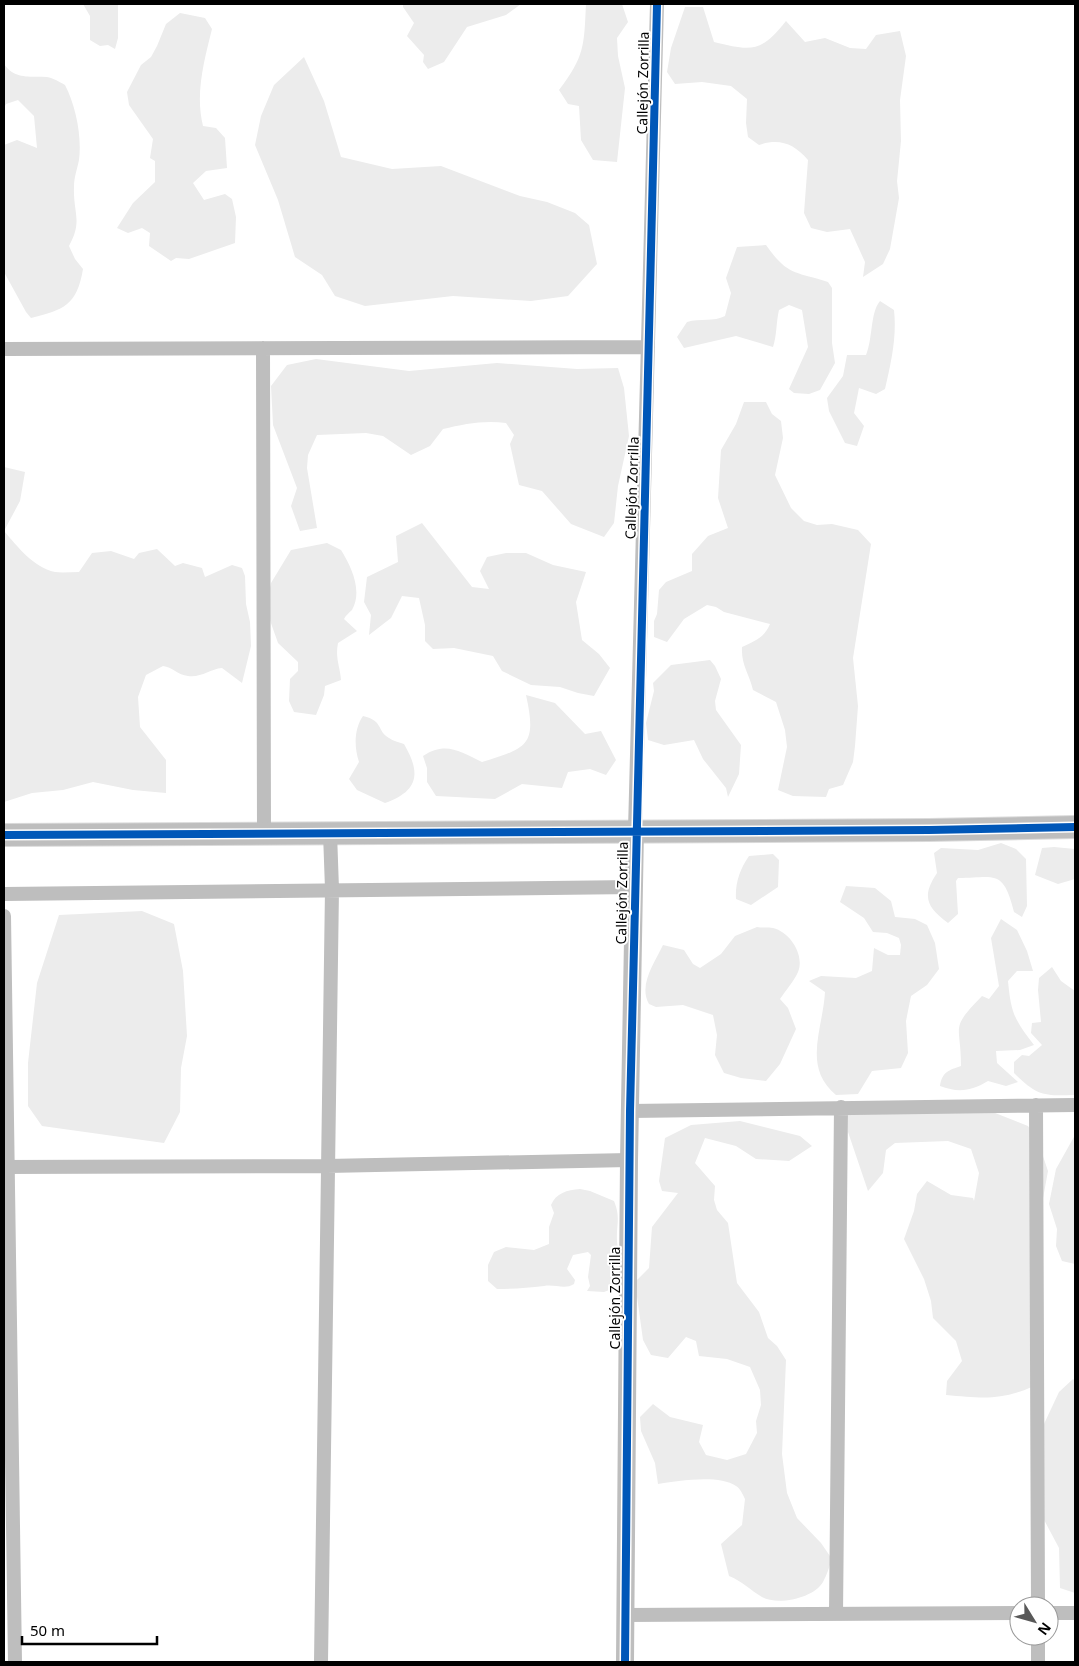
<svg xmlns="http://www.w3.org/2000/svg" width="1079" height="1666" font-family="'Noto Sans',sans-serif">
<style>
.green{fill:#ececec}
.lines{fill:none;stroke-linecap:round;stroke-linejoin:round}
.primary-casing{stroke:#dbdbdb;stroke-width:24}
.minor{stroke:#bebebe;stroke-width:14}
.tertiary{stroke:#bebebe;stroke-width:18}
.primary{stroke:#bebebe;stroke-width:22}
.cycleway-casing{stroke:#fff;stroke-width:11}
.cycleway{stroke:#0057b8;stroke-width:8}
.labels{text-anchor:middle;stroke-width:4;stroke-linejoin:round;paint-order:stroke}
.street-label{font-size:14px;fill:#000;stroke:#fff}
</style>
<rect width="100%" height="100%" fill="#fff"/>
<path class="green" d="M 83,4 L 118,4 L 118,38 L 115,49 L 108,45 L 100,46 L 90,40 L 90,16 Z
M 403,4 L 521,4 L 506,15 L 467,27 L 444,62 L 428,69 L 423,62 L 424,55 L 407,36 L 414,23 L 403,7 Z
M 586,4 L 622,4 L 628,22 L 617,38 L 618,56 L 625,88 L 617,162 L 593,160 L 581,140 L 579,106 L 568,104 L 559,90 C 585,56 584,45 586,4 Z
M 685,7 L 703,7 L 714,42 C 751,51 761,53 786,21 L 805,42 L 825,38 L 850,48 L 866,49 L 876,35 L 900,31 L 906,56 L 900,100 L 901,141 L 897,181 L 899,198 L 890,249 L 883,264 L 863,277 L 865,262 L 850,229 L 827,232 L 811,228 L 804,213 L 808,160 C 794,144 780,138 759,145 L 748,137 L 746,123 L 747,99 L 731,86 L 702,82 L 675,84 L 667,72 L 671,48 Z
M 180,13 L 205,18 L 212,29 C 204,61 195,94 203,126 L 216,128 L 225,138 L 227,168 L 206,171 L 193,183 L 204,200 L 225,194 L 232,199 L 236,217 L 235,243 L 189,259 L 176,258 L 171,261 L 149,246 L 150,233 L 142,228 L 128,233 L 117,228 L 133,203 L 155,182 L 155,161 L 150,158 L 153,139 L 129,105 L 127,92 L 141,65 L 151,57 L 157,46 L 166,24 Z
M 304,57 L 324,101 L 341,157 L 392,169 L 441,166 L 520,196 L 547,202 L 575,213 L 589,225 L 597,264 L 568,296 L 531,301 L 453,296 L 365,306 L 335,296 L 322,275 L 295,257 L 278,200 L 255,145 L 261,116 L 274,85 Z
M 4,64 C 15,80 31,76 47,77 C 53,78 60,82 65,85 C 76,106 82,137 79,160 C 77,170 74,177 74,187 C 73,213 83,221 69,246 L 75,259 L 83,269 C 77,305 64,310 31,318 L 26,312 L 4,272 L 4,145 L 17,140 L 37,148 L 34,116 L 18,100 L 6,104 L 4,108 Z
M 766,245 C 788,276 794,271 828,282 L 832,288 L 832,343 L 835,363 L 820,390 L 809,394 L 794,393 L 789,389 L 808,347 L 802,310 L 789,305 L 779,310 C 776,323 777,335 773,347 L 736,336 L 684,348 L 677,337 L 687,322 C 700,318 714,322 725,316 L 731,293 L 726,278 L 737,247 Z
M 880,301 L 894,310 C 897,337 891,363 885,389 L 876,394 L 859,388 L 854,413 L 864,426 L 857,446 L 845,443 L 829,411 L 827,398 L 843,376 L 847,355 L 866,355 C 873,339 870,313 880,301 Z
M 316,359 L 409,371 L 497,363 L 577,369 L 618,368 L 624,388 L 629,436 L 618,486 L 614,523 L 604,537 L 571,524 L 542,491 L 519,485 L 510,444 L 514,435 L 506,423 C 484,420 464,424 443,429 L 430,446 L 411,455 L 383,436 L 366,433 L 317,435 L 308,455 L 307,468 L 317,528 L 300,531 L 291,506 L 297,488 L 273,425 L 271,386 L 287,365 Z
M 744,402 L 766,402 L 772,414 L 781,421 L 783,438 L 775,475 L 791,508 L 804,521 L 817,525 L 832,524 L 858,530 L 871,544 L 853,658 L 858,706 L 855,746 L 853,762 L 843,785 L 829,789 L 826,797 L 793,796 L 778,790 L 787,747 L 785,730 L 776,702 L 753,690 C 749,673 741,665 742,647 C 755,641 764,638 770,624 L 724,612 L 716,607 L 707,605 L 684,619 L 667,642 L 654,637 L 654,621 L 657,614 L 659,590 L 666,582 L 692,571 L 692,554 L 708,536 L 728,528 L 718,498 L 721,450 L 736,424 Z
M 4,467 L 25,472 L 20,501 L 4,531 C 18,547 33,567 55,572 C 62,573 71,572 79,572 L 92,553 L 111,551 L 134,559 L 139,553 L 157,549 L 175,566 L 183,563 L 202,568 L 205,577 L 232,565 L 242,568 L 245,576 L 246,604 L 250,622 L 251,646 L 242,683 L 222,668 C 210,669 201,678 188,676 C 178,675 172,667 163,666 L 146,675 L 138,697 L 140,727 L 166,760 L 166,793 L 133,790 L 93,782 L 63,790 L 32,793 L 4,802 Z
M 422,523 L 472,587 L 489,589 L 480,571 L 487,557 L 506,553 L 526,553 L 553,565 L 586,572 L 576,602 L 582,640 L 599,654 L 610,668 L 594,696 L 578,693 L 560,687 L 531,685 L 502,671 L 493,656 L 454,648 L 433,649 L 425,641 L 425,625 L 419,598 L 402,596 L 391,618 L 369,635 L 371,615 L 364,602 L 367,577 L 398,562 L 396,536 Z
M 327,543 L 341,550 C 351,566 363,591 352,610 C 349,613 346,615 344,619 L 357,631 L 338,643 C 335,658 340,666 341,680 L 325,686 L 324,695 L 316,715 L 294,712 L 289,701 L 290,679 L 298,671 L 298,662 L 278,643 L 266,609 L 271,583 L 291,550 Z
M 710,660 L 715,666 L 721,679 L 715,701 L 716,710 L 741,745 L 739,774 L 728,797 L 726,788 L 703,759 L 694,740 L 664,745 L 648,740 L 646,723 L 654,691 L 653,683 L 671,665 Z
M 526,695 L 555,703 L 585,734 L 601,731 L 616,760 L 606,775 L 590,769 L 568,772 L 562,788 L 522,784 L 495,799 L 436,796 L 427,782 L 427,768 L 423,756 C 445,741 460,751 482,762 C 528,748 537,745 526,695 Z
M 363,716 C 384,721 376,730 389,738 C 393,741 399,742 404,744 C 421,773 419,791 385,803 L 357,790 L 349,779 L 359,762 C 354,747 354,729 363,716 Z
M 1001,843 L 1016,849 L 1026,859 L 1027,906 L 1022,917 L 1014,912 C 1003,868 995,878 958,878 L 956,881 L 958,914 L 948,923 C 927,907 921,897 937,873 L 934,853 L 941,848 L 978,850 Z
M 1054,847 L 1075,849 L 1075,879 L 1058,884 L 1035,875 L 1042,848 Z
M 773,854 L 779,860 L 778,887 L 751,905 L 736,899 C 735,883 740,869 749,856 Z
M 846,886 L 875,888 L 891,901 L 895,917 L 915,919 L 927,925 L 935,943 L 939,969 L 927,985 L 911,996 L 906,1021 L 908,1053 L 901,1068 L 872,1071 L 858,1094 L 836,1095 C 802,1067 823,1029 825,992 L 809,981 L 821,976 L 856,978 L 872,971 L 874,948 L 888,955 L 900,955 L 901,945 L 899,938 L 887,933 L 873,932 L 864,918 L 840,902 Z
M 142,911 L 174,924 L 183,971 L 187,1036 L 181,1068 L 180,1112 L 164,1143 L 42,1126 L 28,1106 L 28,1063 L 37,983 L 59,915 Z
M 1001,919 L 1017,930 L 1027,951 L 1033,971 L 1017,971 L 1008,981 C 1011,1013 1014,1019 1034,1045 L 1020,1050 L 996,1051 L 997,1063 L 1018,1082 L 1006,1086 L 988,1081 C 972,1091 958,1093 940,1086 C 942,1072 949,1070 961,1066 C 961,1023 949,1030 982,996 L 989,999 L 999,986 L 991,938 Z
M 757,927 C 762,928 768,927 773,928 C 790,932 805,955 798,972 C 794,981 786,990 780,999 L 788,1008 L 796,1029 L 780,1064 L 766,1081 L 741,1078 L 724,1073 L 715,1055 L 717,1035 L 713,1015 L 683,1005 L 656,1007 L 649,1004 C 638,985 655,962 663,945 L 684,950 L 693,964 L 700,968 L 721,954 L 735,936 Z
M 1052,967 L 1061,981 L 1075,991 L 1075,1095 C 1044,1096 1037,1096 1014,1073 L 1014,1062 L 1022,1055 L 1029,1056 L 1042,1045 L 1031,1033 L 1032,1023 L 1041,1022 L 1038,990 L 1039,978 Z
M 962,1100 L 1028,1126 L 1038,1141 L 1048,1171 L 1038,1226 L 1034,1386 C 1001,1401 982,1398 946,1395 L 947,1381 L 962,1361 L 956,1341 L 933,1318 L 931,1301 L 924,1279 L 904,1239 L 914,1211 L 917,1194 L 927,1181 L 951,1195 L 973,1198 L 974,1201 L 979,1173 L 971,1149 L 948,1141 L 895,1143 L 886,1150 L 883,1173 L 868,1191 L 848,1132 L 847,1115 L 905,1102 L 925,1103 Z
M 740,1121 L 800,1136 L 812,1146 L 789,1161 L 756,1159 L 736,1146 L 705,1138 L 695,1163 L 715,1186 L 714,1200 L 717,1210 L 728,1223 L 737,1283 L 759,1312 L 768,1338 L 777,1346 L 786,1360 L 782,1454 L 787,1493 L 797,1518 L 821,1543 L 832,1559 C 829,1567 827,1575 823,1582 C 814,1598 778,1606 762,1597 C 750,1590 742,1581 729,1576 L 721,1544 L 742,1525 L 745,1499 C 743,1495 740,1488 736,1486 C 719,1474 677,1481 658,1484 L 655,1463 L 641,1431 L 640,1417 L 653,1404 L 670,1417 L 703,1425 L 699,1442 L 706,1455 L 727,1460 L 746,1454 L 757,1433 L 756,1421 L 761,1405 L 760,1390 L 750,1367 L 727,1359 L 699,1356 L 696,1341 L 686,1337 L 668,1358 L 651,1355 L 643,1340 L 635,1282 L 649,1268 L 652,1227 L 678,1193 L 662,1191 L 659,1181 L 665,1138 L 691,1125 Z
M 1075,1135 L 1075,1264 L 1062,1261 L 1056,1246 L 1057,1229 L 1049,1204 L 1056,1169 Z
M 580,1189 L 590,1191 L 614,1201 C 621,1218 616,1225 617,1241 C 618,1256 621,1270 622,1285 L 604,1292 L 587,1291 L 590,1286 L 588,1277 L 591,1255 L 588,1252 L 573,1255 L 567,1269 L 575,1280 L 574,1284 C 565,1290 555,1284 544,1286 C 528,1288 513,1289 497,1289 L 488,1281 L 488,1265 L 494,1252 L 506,1247 L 534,1250 L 549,1244 L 549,1227 L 554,1213 L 551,1205 C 556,1193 567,1190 580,1189 Z
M 1073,1379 L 1075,1381 L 1075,1593 L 1060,1588 L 1059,1548 L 1042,1516 L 1044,1424 L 1059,1392 Z"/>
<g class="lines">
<g class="primary-casing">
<path id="primary" d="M 4,835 L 929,830 L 1075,827"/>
</g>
<path class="minor" d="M 263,348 L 264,833
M 4,349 L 648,347
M 635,830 L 657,4
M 4,894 L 634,887
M 4,916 L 15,1662
M 1036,1105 L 1038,1606
M 630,1111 L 1075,1105
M 4,1167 L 327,1166 L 629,1160
M 1049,1613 L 1075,1613
M 836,1614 L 841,1107
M 625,1615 L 1019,1613
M 1038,1636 L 1038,1662
M 321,1662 L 332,889 L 330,833"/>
<path class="tertiary" d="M 625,1662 L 629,1160 L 635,830"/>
<use href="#primary" class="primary"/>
<g class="cycleway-casing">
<path id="cycleway" d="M 4,835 L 929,830 L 1075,827
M 625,1662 L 630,1111 L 657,4"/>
</g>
<use href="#cycleway" class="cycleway"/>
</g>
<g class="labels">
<g class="street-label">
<text transform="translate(643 83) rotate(-89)" y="5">Callejón Zorrilla</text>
<text transform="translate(632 488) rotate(-88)" y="5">Callejón Zorrilla</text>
<text transform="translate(622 893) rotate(-89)" y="5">Callejón Zorrilla</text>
<text transform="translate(615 1298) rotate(-90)" y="5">Callejón Zorrilla</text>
</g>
</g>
<rect width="1079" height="1666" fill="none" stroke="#000000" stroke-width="10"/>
<g transform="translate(1034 1621) rotate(127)"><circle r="24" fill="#ffffff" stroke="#999999"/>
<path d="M0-4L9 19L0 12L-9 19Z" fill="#595959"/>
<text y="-8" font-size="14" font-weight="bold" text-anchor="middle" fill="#000000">N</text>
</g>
<path d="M22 1636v8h135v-8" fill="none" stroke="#000000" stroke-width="2.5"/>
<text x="30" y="1636" font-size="15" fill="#000000" stroke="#ffffff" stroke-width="4" paint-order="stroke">50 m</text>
</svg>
